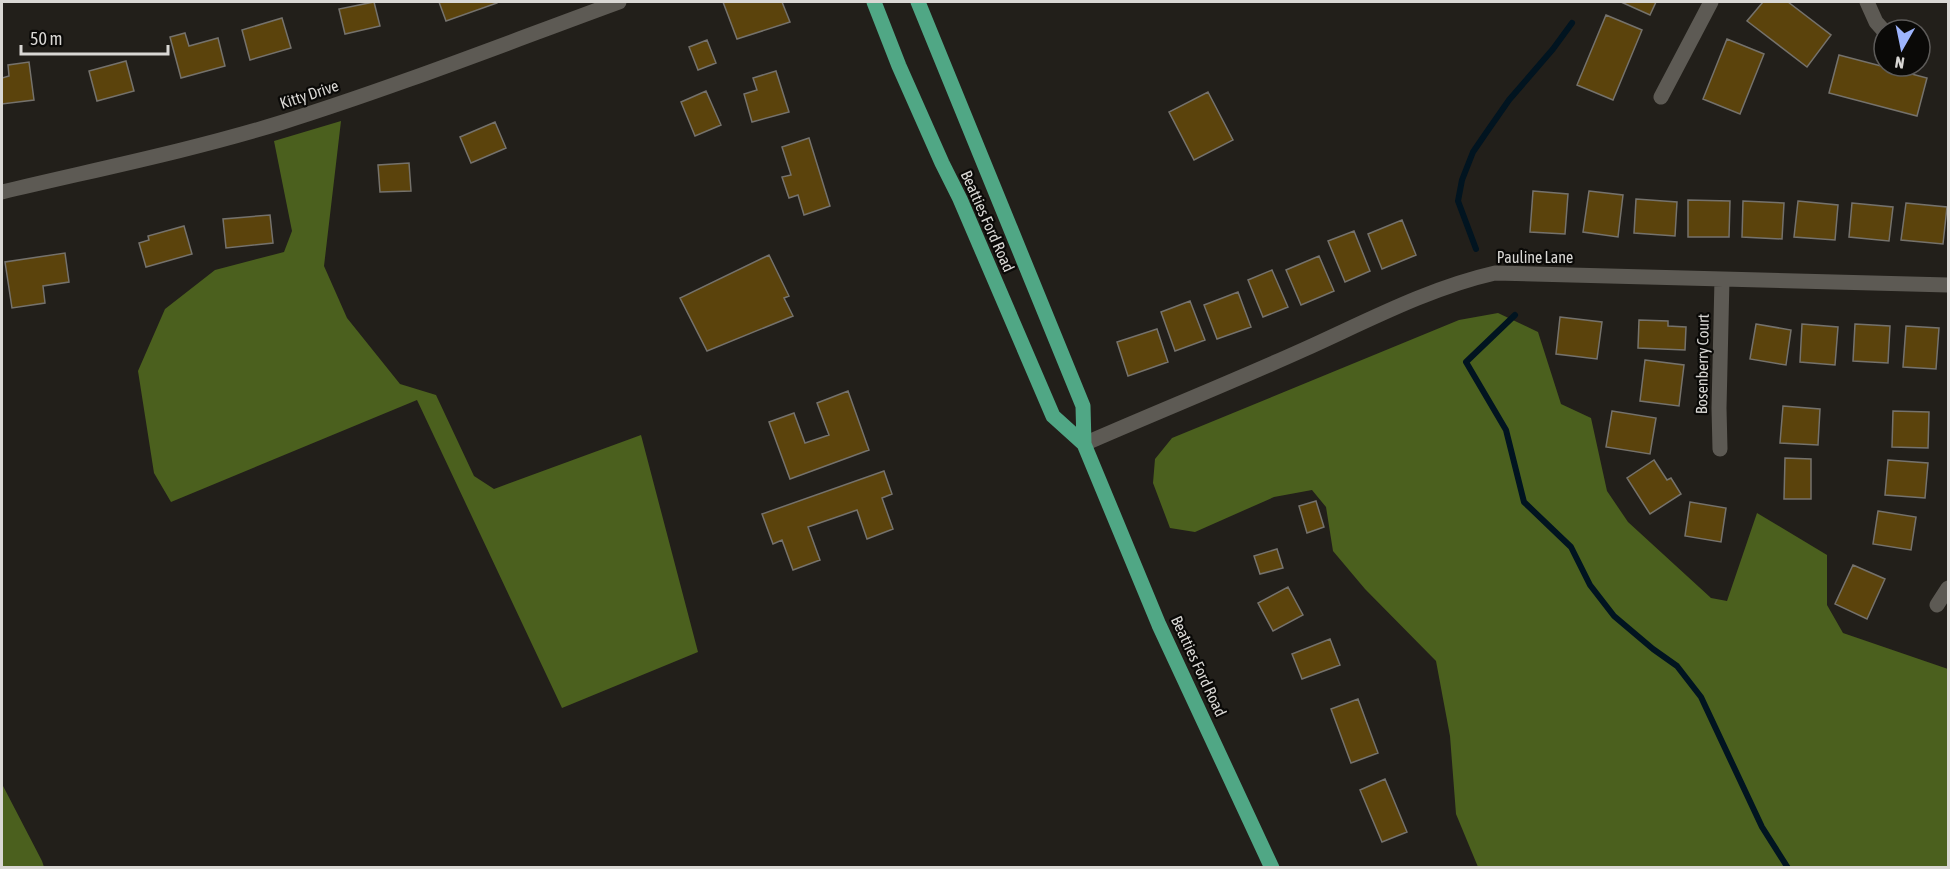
<svg xmlns="http://www.w3.org/2000/svg" width="1950" height="869" font-family="'Asap Condensed',sans-serif">
<style>
.forest{fill:#4b601e}
.lines{fill:none;stroke-linecap:round;stroke-linejoin:round}
.stream{stroke:#011420;stroke-width:6}
.building{fill:#5b430c;stroke:#75726c;stroke-width:1.5}
.minor{stroke:#5d5a54;stroke-width:15}
.major{stroke:#50a785;stroke-width:15}
.labels{text-anchor:middle;stroke-width:4.5;stroke-linejoin:round;paint-order:stroke}
.street-label{font-size:16px;fill:#d9d7d4;stroke:#0a0907}
</style>
<rect width="100%" height="100%" fill="#221f1a"/>
<path class="forest" d="M 341,121 L 324,266 L 347,318 L 400,384 L 436,395 L 474,476 L 494,489 L 641,435 L 698,652 L 562,708 L 417,400 L 171,502 L 154,473 L 138,371 L 165,309 L 215,270 L 284,252 L 292,231 L 274,141 Z
M 1498,313 L 1538,332 L 1561,404 L 1591,418 L 1607,491 L 1628,522 L 1711,598 L 1727,601 L 1757,513 L 1827,555 L 1827,605 L 1843,633 L 1948,669 L 1948,867 L 1478,867 L 1456,814 L 1450,736 L 1436,661 L 1365,589 L 1333,551 L 1326,507 L 1312,490 L 1274,497 L 1195,532 L 1170,528 L 1153,483 L 1155,459 L 1172,438 L 1459,320 Z
M 2,784 L 42,861 L 44,867 L 2,867 Z"/>
<g class="lines">
<path class="stream" d="M 1476,249 L 1458,201 L 1462,180 L 1473,152 L 1486,133 L 1509,100 L 1553,49 L 1572,23
M 1515,315 L 1466,362 L 1506,430 L 1524,502 L 1571,547 L 1590,585 L 1614,616 L 1653,649 L 1677,666 L 1701,697 L 1762,827 L 1788,868"/>
</g>
<path class="building" d="M 374,2 L 380,26 L 345,34 L 339,9 Z
M 439,2 L 497,2 L 497,3 L 446,21 Z
M 723,2 L 782,2 L 790,22 L 737,39 Z
M 1621,2 L 1656,2 L 1650,15 Z
M 1763,2 L 1788,2 L 1831,35 L 1807,67 L 1747,21 Z
M 1606,15 L 1642,30 L 1613,100 L 1577,85 Z
M 282,18 L 291,48 L 250,60 L 242,30 Z
M 185,33 L 189,46 L 218,38 L 225,66 L 181,78 L 170,37 Z
M 1727,39 L 1764,54 L 1740,114 L 1703,99 Z
M 707,40 L 716,63 L 698,70 L 689,47 Z
M 1839,55 L 1927,78 L 1917,116 L 1829,93 Z
M 126,61 L 134,91 L 97,101 L 89,71 Z
M 29,62 L 34,100 L 2,104 L 2,78 L 9,76 L 8,65 Z
M 776,71 L 789,112 L 752,122 L 744,94 L 757,90 L 753,78 Z
M 706,91 L 721,125 L 695,136 L 681,102 Z
M 1208,92 L 1233,140 L 1194,160 L 1169,112 Z
M 495,122 L 506,148 L 471,163 L 460,137 Z
M 809,138 L 830,206 L 804,215 L 798,195 L 789,198 L 782,177 L 791,175 L 782,147 Z
M 409,163 L 411,191 L 380,192 L 378,165 Z
M 1533,191 L 1568,194 L 1565,234 L 1530,232 Z
M 1589,191 L 1623,195 L 1618,237 L 1583,232 Z
M 1636,199 L 1677,202 L 1675,236 L 1634,233 Z
M 1688,200 L 1730,201 L 1729,237 L 1688,237 Z
M 1743,201 L 1784,203 L 1782,239 L 1742,237 Z
M 1798,201 L 1838,205 L 1835,240 L 1794,237 Z
M 1852,203 L 1893,207 L 1889,241 L 1849,237 Z
M 1906,203 L 1947,207 L 1943,244 L 1901,240 Z
M 270,215 L 273,243 L 226,248 L 223,219 Z
M 1402,220 L 1416,255 L 1382,269 L 1368,234 Z
M 184,226 L 192,254 L 146,267 L 139,243 L 149,240 L 148,236 Z
M 1354,231 L 1370,271 L 1345,282 L 1328,241 Z
M 65,253 L 69,282 L 43,286 L 45,303 L 12,308 L 5,262 Z
M 769,255 L 789,296 L 784,298 L 793,316 L 707,351 L 680,298 Z
M 1319,256 L 1334,291 L 1301,305 L 1286,270 Z
M 1272,270 L 1288,307 L 1263,317 L 1248,280 Z
M 1238,292 L 1251,327 L 1217,339 L 1204,305 Z
M 1190,301 L 1205,340 L 1175,351 L 1161,312 Z
M 1560,317 L 1602,322 L 1597,359 L 1556,354 Z
M 1639,320 L 1668,321 L 1668,326 L 1686,327 L 1685,350 L 1638,348 Z
M 1756,324 L 1791,330 L 1786,365 L 1750,359 Z
M 1802,324 L 1838,327 L 1835,365 L 1800,362 Z
M 1855,324 L 1890,326 L 1888,363 L 1853,361 Z
M 1906,326 L 1939,328 L 1936,369 L 1903,367 Z
M 1157,329 L 1168,362 L 1128,376 L 1117,342 Z
M 1645,360 L 1684,365 L 1679,406 L 1640,401 Z
M 848,391 L 869,450 L 790,479 L 769,422 L 794,413 L 805,443 L 829,435 L 817,403 Z
M 1783,406 L 1820,409 L 1818,445 L 1780,443 Z
M 1612,411 L 1656,418 L 1650,454 L 1606,447 Z
M 1893,411 L 1929,412 L 1928,448 L 1892,447 Z
M 1785,458 L 1811,459 L 1811,499 L 1784,499 Z
M 1654,460 L 1667,480 L 1671,478 L 1681,494 L 1650,514 L 1627,478 Z
M 1888,460 L 1928,463 L 1925,498 L 1885,495 Z
M 884,471 L 892,494 L 882,498 L 893,529 L 867,539 L 857,510 L 808,527 L 820,560 L 793,570 L 782,540 L 773,544 L 762,514 Z
M 1316,501 L 1324,527 L 1307,533 L 1299,506 Z
M 1690,502 L 1726,508 L 1721,542 L 1685,536 Z
M 1878,511 L 1916,517 L 1911,550 L 1873,544 Z
M 1277,549 L 1283,568 L 1260,574 L 1254,556 Z
M 1853,565 L 1885,579 L 1867,619 L 1835,604 Z
M 1288,587 L 1303,615 L 1273,631 L 1258,603 Z
M 1330,639 L 1340,665 L 1302,679 L 1292,654 Z
M 1358,699 L 1378,753 L 1351,763 L 1331,709 Z
M 1385,779 L 1407,832 L 1382,842 L 1360,790 Z"/>
<g class="lines">
<path class="minor" d="M 1867,2 L 1876,22 L 1884,31
M 1661,97 L 1711,2
M 2,192 C 94,170 189,151 280,123 C 395,87 507,43 619,2
M 1084,444 C 1157,412 1232,382 1305,349 C 1367,321 1429,288 1495,273 L 1948,285
M 1720,449 L 1719,408 L 1722,279
M 1937,605 L 1948,588"/>
<path class="major" d="M 874,2 L 899,66 L 942,163 L 960,199 L 1053,416 L 1084,444
M 918,2 L 1083,406 L 1084,444 L 1159,625 L 1272,868"/>
</g>
<g class="labels">
<g class="street-label">
<text transform="translate(309 94) rotate(-18)" y="6">Kitty Drive</text>
<text transform="translate(988 221) rotate(66)" y="6">Beatties Ford Road</text>
<text x="1535" y="263">Pauline Lane</text>
<text transform="translate(1702 364) rotate(-89)" y="6">Bosenberry Court</text>
<text transform="translate(1199 666) rotate(65)" y="6">Beatties Ford Road</text>
</g>
</g>
<rect width="1950" height="869" fill="none" stroke="#d9d7d4" stroke-width="6"/>
<g transform="translate(1902 48) rotate(189)"><circle r="28" fill="#0a0907" stroke="#5d5b59" stroke-width="1.5"/>
<path d="M0-4.5L10 22L0 15L-10 22Z" fill="#9db4fd"/>
<text y="-9" font-size="16" font-weight="bold" text-anchor="middle" fill="#d9d7d4">N</text>
</g>
<path d="M21 45v9h147v-9" fill="none" stroke="#d9d7d4" stroke-width="3"/>
<text x="30" y="45" font-size="18" fill="#d9d7d4" stroke="#0a0907" stroke-width="4.5" paint-order="stroke">50 m</text>
</svg>
